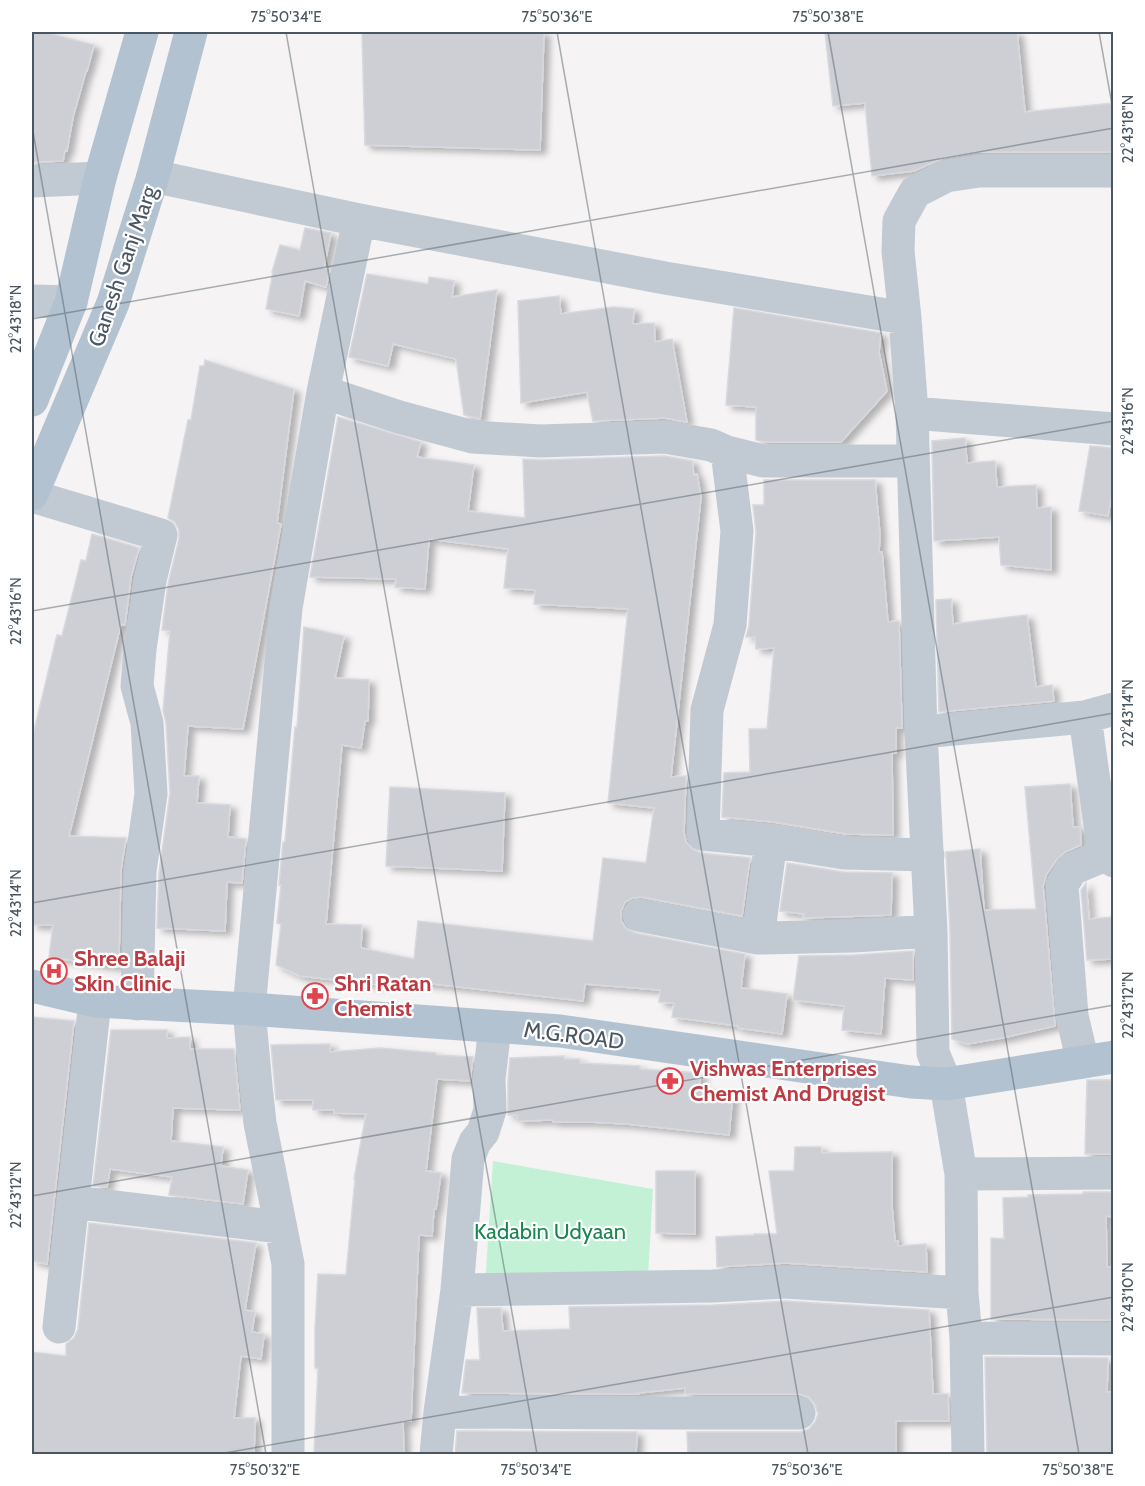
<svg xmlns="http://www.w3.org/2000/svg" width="1145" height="1486" font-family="Cabin,sans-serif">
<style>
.green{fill:#c3f1d5}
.building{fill:#cdcfd5;stroke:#d7d9de;stroke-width:1.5;filter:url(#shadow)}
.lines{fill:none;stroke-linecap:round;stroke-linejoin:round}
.minor{stroke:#c1cad2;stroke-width:33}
.major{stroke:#b3c2d1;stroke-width:33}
.ticks{fill:none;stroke:#4a5661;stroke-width:1.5;stroke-opacity:0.45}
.labels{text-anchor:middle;stroke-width:4.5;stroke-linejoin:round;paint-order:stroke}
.street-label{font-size:22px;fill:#4a5661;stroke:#fff}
.health-label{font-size:22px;font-weight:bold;fill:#be3a42;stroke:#fff;text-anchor:start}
.park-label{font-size:22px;fill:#17864f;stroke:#fff}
.neatline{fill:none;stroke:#4a5661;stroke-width:2}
.ticks-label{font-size:15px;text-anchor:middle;fill:#4a5661}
</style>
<defs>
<filter id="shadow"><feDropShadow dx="6" dy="4" stdDeviation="3" flood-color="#0004"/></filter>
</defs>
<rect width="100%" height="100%" fill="#f5f3f3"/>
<path class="green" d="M 493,1161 L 653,1189 L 647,1294 L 485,1288 Z"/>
<path class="building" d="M 32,32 L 45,32 L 94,45 L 87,71 L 86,71 L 73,117 L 67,151 L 65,150 L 63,161 L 32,162 Z
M 362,32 L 544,32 L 540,150 L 365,145 Z
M 825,32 L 1017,32 L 1025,112 L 1113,103 L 1113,152 L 976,152 L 943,158 L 914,171 L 872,176 L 865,103 L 833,106 Z
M 305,228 L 331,233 L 324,268 L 330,269 L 326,287 L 305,281 L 299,316 L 266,309 L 273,272 L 272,272 L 280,245 L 300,250 Z
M 367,274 L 428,284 L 429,277 L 454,281 L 452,297 L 497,290 L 480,419 L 464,415 L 456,359 L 393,344 L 388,366 L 349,357 Z
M 559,296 L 561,314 L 613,307 L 634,309 L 633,324 L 654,323 L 655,342 L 672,339 L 687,422 L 665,418 L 593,421 L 587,392 L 521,403 L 518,301 Z
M 734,308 L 881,333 L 879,352 L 887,391 L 841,442 L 765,442 L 756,440 L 756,407 L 726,405 Z
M 205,360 L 294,389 L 277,523 L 281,524 L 243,729 L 188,726 L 184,776 L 199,776 L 197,803 L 230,805 L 228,837 L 246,839 L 242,883 L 227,882 L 225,931 L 157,928 L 159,873 L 170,793 L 166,722 L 163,711 L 170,631 L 162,630 L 168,584 L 179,539 L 179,530 L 175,522 L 168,518 L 188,420 L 191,420 L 200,366 L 204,366 Z
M 338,417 L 421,442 L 417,457 L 474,465 L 468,511 L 525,518 L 523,459 L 541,460 L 664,456 L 692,461 L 694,475 L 697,474 L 701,497 L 671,777 L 686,776 L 684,833 L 686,842 L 692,849 L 701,853 L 750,858 L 742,916 L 642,897 L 632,898 L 625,902 L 621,911 L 621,921 L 626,929 L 635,933 L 745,954 L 741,988 L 787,994 L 782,1034 L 738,1028 L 738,1026 L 672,1017 L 674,1003 L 659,1002 L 660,990 L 585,984 L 583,1001 L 381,978 L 380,985 L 300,976 L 276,965 L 281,924 L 277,923 L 281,885 L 279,885 L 283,842 L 285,842 L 295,727 L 297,728 L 304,627 L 344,636 L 335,678 L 369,680 L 368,721 L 365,721 L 361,748 L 342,745 L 326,924 L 362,925 L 361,948 L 414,959 L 418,921 L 593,941 L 603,858 L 646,863 L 654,808 L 608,803 L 628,609 L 534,604 L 535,590 L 504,588 L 508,549 L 429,539 L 425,589 L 395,587 L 396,579 L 310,577 Z
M 965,438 L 967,463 L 995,461 L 997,487 L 1036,485 L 1037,508 L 1051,507 L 1051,570 L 1001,565 L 999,537 L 934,541 L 932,441 Z
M 1090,446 L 1113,448 L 1113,486 L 1108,516 L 1079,511 Z
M 764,480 L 875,480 L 880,535 L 879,552 L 882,552 L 888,622 L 899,621 L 902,728 L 896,728 L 896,753 L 892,753 L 893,835 L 846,834 L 774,822 L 722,817 L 724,773 L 750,772 L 749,729 L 767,729 L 774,648 L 756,649 L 755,637 L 746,637 L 749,626 L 756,532 L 753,505 L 764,505 Z
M 92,534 L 139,548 L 131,577 L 125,625 L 121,624 L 69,836 L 126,838 L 121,870 L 119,957 L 118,967 L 49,957 L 53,925 L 32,925 L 32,739 L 57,635 L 62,636 L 81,560 L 86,561 Z
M 951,599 L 953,624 L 1027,615 L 1036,687 L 1052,685 L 1054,701 L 939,712 L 936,600 Z
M 1070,784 L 1073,827 L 1080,827 L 1081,845 L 1065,852 L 1057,859 L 1046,875 L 1043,886 L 1055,1026 L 1002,1038 L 967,1044 L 952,1039 L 950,930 L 946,852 L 980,849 L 984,910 L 1036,909 L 1025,787 Z
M 390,787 L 505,793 L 502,871 L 386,866 Z
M 787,863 L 843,872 L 892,873 L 891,915 L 803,918 L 804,914 L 780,911 Z
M 1086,883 L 1089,919 L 1113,917 L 1113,959 L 1087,960 L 1081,890 Z
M 913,951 L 913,980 L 885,978 L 881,1034 L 842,1030 L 844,1006 L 793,1000 L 799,956 L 855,955 Z
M 32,1017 L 74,1021 L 47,1264 L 32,1261 Z
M 111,1030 L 167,1030 L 167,1038 L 190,1037 L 190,1049 L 234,1049 L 240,1110 L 173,1108 L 171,1141 L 223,1147 L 221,1166 L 248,1170 L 243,1204 L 169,1195 L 172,1177 L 110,1169 L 107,1187 L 93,1186 Z
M 330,1044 L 330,1052 L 380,1048 L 436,1053 L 436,1055 L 473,1057 L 470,1081 L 437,1079 L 426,1171 L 441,1173 L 436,1209 L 434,1209 L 432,1236 L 419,1235 L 411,1421 L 403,1421 L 404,1455 L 314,1455 L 318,1368 L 315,1368 L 315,1328 L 318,1274 L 346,1275 L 355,1179 L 354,1179 L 366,1114 L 334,1113 L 334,1110 L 313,1110 L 313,1100 L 276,1100 L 271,1045 Z
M 564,1056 L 564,1059 L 580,1059 L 580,1063 L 640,1066 L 640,1069 L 701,1073 L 699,1089 L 733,1092 L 729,1135 L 627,1124 L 590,1122 L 553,1122 L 553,1120 L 518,1121 L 517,1115 L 508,1115 L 508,1080 L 510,1058 Z
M 1087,1080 L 1113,1080 L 1113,1154 L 1085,1154 Z
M 795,1147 L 821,1147 L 822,1153 L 892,1152 L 892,1206 L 895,1241 L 898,1241 L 898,1246 L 926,1244 L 927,1272 L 786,1263 L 717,1267 L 716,1237 L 754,1235 L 754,1234 L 777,1234 L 769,1171 L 794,1171 Z
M 656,1171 L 695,1171 L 695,1234 L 656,1233 Z
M 1083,1192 L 1113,1192 L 1113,1217 L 1106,1216 L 1107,1267 L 1113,1267 L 1111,1320 L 991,1319 L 991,1238 L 1004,1239 L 1003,1198 L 1028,1197 L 1028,1195 L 1083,1194 Z
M 89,1223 L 256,1243 L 245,1310 L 255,1312 L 252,1332 L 264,1334 L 261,1359 L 241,1356 L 234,1418 L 255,1418 L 254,1455 L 32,1455 L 32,1352 L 66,1356 L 66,1344 L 74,1338 L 78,1329 Z
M 785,1301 L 929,1310 L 933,1394 L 948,1394 L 949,1421 L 896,1421 L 896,1455 L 688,1455 L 687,1432 L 800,1432 L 809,1429 L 815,1422 L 818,1414 L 815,1404 L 809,1397 L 799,1394 L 685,1394 L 685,1388 L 639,1393 L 639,1394 L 462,1393 L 466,1360 L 480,1360 L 477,1308 L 501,1308 L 503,1331 L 570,1329 L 569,1307 L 714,1305 Z
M 985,1357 L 1108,1358 L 1107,1392 L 1113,1392 L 1113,1455 L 987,1455 Z
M 457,1431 L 637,1432 L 636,1455 L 455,1455 Z"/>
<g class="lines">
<path class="minor" d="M 153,176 L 359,220 L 665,278 L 905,318
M 32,181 L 100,178
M 32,301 L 71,302
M 323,392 L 399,417 L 473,437 L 540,441 L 665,437 L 711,445 L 727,452 L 763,461 L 912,461
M 912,413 L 1114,429
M 727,452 L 737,531 L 730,625 L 707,710 L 703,834 L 771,841 L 844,853 L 928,855
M 32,496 L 161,535 L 150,580 L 140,649 L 137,686 L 147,723 L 151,794 L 140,871 L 137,1004
M 1085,717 L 1103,846 L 1114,861
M 921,732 L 1085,717 L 1114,709
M 639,915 L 758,938 L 854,936 L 931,931
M 758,938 L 771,841
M 1083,1062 L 1072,1016 L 1062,885 L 1072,869 L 1107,854
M 961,1174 L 1114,1173
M 73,1202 L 280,1227
M 457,1290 L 713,1286 L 785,1282 L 962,1293
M 59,1327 L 95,1001
M 966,1338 L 1114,1339
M 440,1412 L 654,1413 L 799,1413
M 288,1454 L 288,1264 L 260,1123 L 256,1086 L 249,1009 L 286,608 L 323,392 L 359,220
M 436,1454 L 440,1412 L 457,1290 L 468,1159 L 475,1142 L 483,1132 L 490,1110 L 489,1079 L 495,1027
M 968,1454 L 966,1338 L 962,1293 L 961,1174 L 946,1084 L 933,1053 L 931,931 L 921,732 L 912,413 L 905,318 L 898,251 L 899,221 L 915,192 L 946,176 L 979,171 L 1114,171"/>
<path class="major" d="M 32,400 L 71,302 L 100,178 L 142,32
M 32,494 L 113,303 L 153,176 L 191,32
M 32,986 L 95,1001 L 249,1009 L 560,1031 L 911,1082 L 946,1084 L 1114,1057"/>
</g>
<path class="ticks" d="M 286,32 L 537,1454M 557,32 L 808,1454M 828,32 L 1079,1454M 1099,32 L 1114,116M 32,126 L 266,1454M 32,319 L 1114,128M 32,611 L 1114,421M 32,903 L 1114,713M 32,1196 L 1114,1005M 219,1454 L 1114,1297"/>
<defs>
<g id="hospital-ring" transform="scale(1.35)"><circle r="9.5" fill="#fff" stroke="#e0444e" stroke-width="1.5"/><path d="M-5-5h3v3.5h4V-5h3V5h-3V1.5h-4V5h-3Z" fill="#e0444e"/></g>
<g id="pharmacy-ring" transform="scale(1.35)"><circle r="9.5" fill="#fff" stroke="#e0444e" stroke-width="1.5"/><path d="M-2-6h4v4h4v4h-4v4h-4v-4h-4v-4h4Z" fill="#e0444e"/></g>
</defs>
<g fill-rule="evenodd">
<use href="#hospital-ring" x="54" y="971"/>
<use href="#pharmacy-ring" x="315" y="996"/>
<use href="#pharmacy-ring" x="670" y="1081"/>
</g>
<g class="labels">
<g class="street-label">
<text transform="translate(122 266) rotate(-71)" y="8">Ganesh Ganj Marg</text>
<text transform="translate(574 1035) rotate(7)" y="8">M.G.ROAD</text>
</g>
<g class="health-label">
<text x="74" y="966">Shree Balaji<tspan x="74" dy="25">Skin Clinic</tspan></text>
<text x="334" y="991">Shri Ratan<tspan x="334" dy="25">Chemist</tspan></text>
<text x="690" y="1076">Vishwas Enterprises<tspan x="690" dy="25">Chemist And Drugist</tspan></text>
</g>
<g class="park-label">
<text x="550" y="1239">Kadabin Udyaan</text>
</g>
</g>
<rect width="1145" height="1486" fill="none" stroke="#ffffff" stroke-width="66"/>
<rect x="33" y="33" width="1079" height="1420" class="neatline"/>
<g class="ticks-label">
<text x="286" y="22">75°50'34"E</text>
<text x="557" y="22">75°50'36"E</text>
<text x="828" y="22">75°50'38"E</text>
<text transform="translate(1128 129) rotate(-90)" y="5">22°43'18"N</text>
<text transform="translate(16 319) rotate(-90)" y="5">22°43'18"N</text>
<text transform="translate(1128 421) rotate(-90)" y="5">22°43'16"N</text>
<text transform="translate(16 611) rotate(-90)" y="5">22°43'16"N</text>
<text transform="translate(1128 713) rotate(-90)" y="5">22°43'14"N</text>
<text transform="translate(16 903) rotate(-90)" y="5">22°43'14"N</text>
<text transform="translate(1128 1005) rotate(-90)" y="5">22°43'12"N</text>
<text transform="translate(16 1195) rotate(-90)" y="5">22°43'12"N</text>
<text transform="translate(1128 1297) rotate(-90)" y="5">22°43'10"N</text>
<text x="265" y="1475">75°50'32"E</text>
<text x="536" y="1475">75°50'34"E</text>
<text x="807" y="1475">75°50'36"E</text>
<text x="1078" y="1475">75°50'38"E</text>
</g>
</svg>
